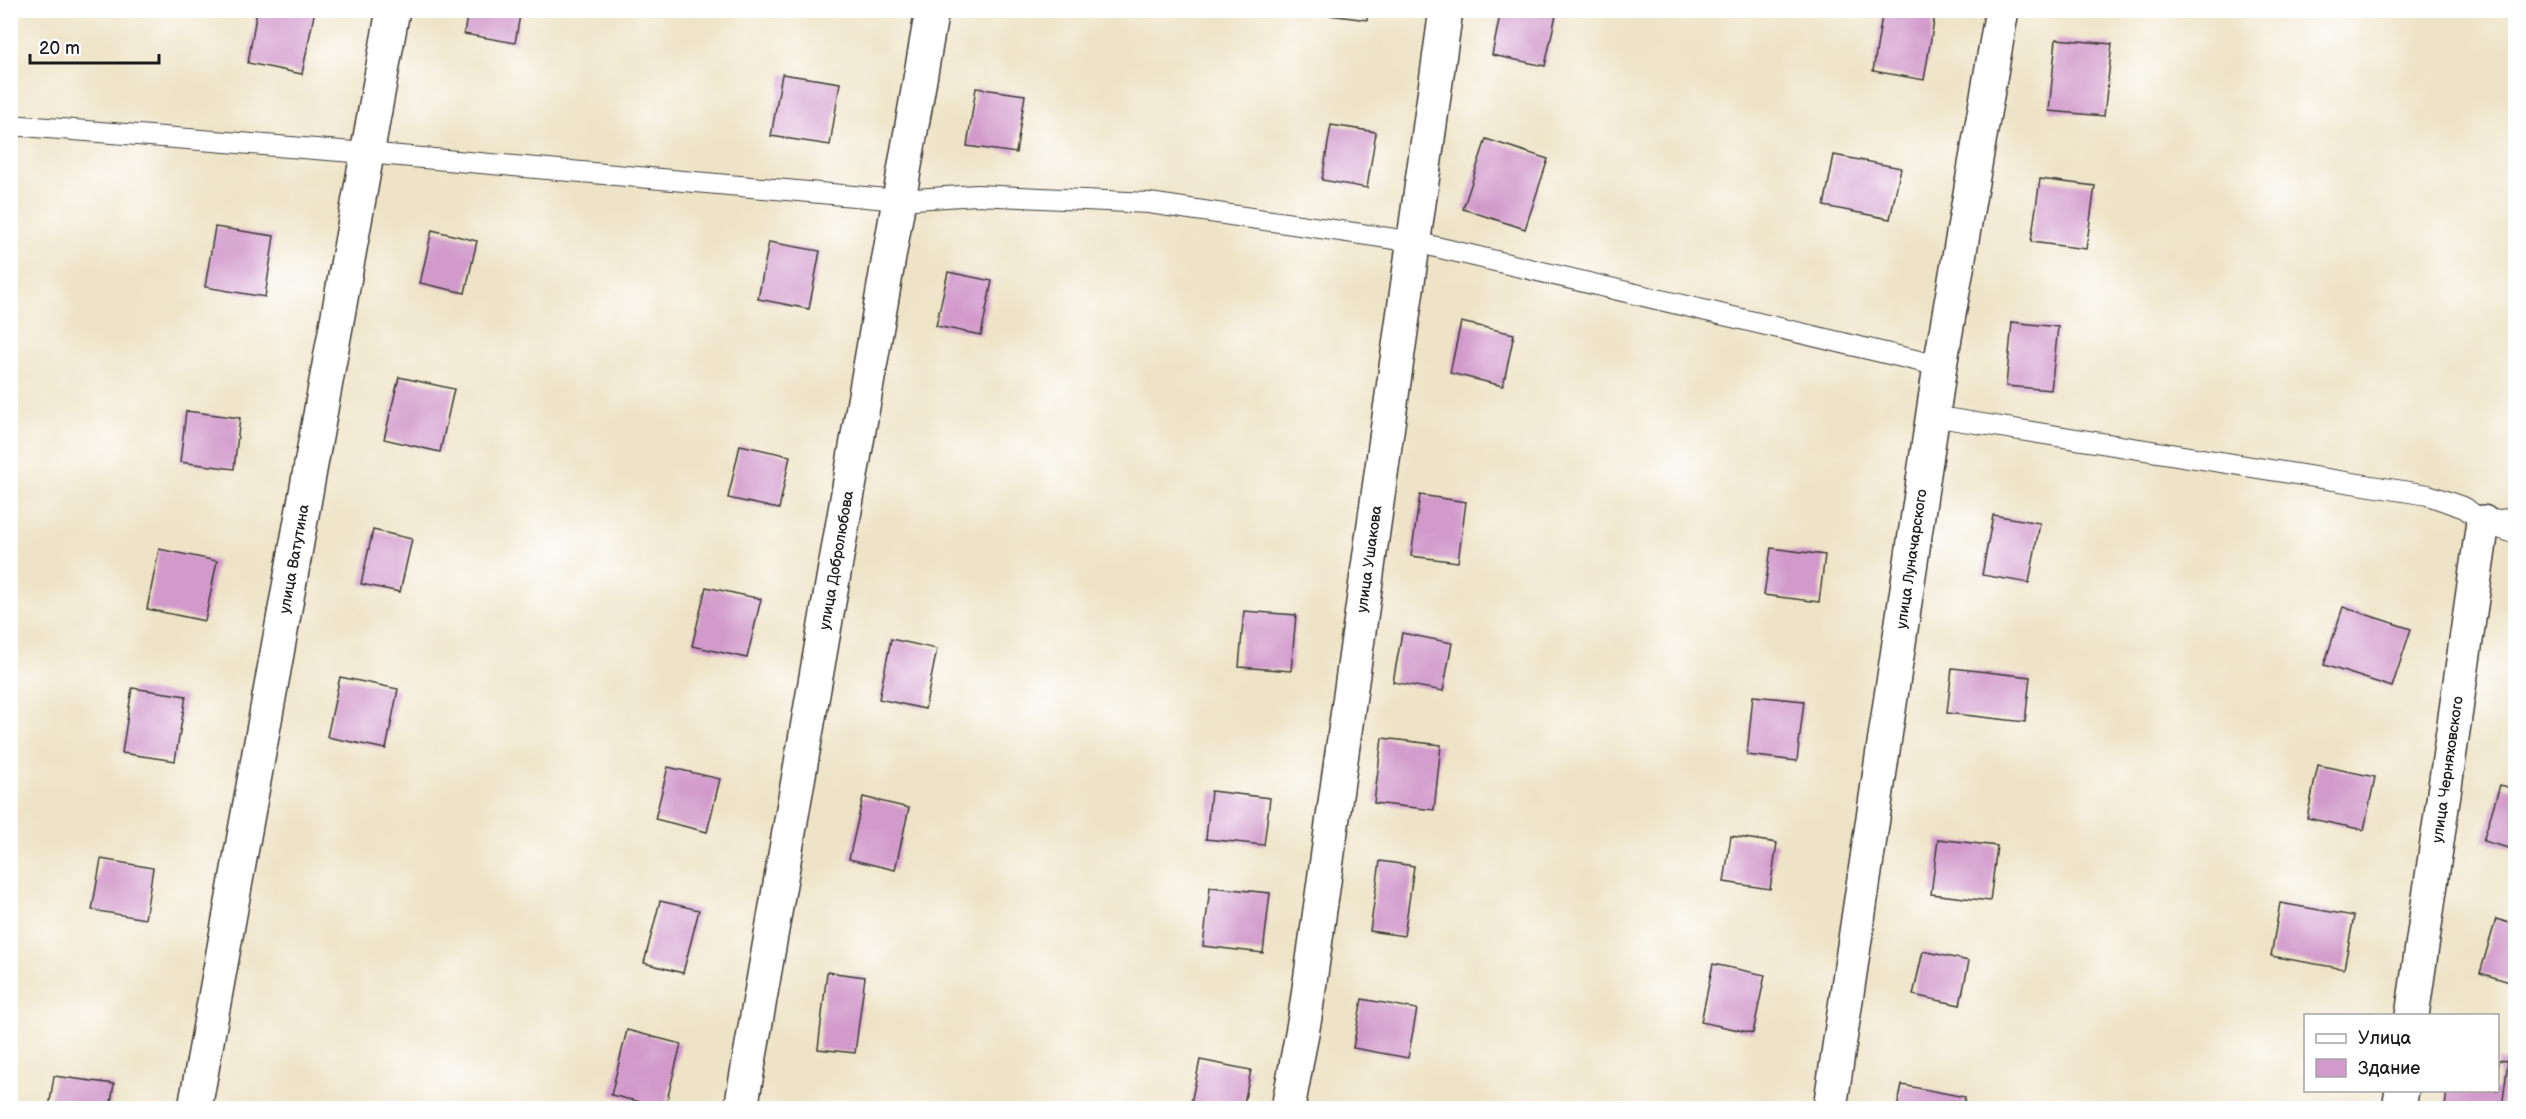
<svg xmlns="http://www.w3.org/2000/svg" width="2526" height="1119" font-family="'Balsamiq Sans',sans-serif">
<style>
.building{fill:#d19acb}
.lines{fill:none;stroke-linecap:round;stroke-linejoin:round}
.lane-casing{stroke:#3c3a36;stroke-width:22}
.street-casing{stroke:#3c3a36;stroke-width:36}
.lane{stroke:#fff;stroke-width:20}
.street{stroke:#fff;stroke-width:33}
.labels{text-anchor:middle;stroke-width:5;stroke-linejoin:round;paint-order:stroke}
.street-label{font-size:15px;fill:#1c1c1c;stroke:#fff}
</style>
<rect width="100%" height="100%" fill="#fff"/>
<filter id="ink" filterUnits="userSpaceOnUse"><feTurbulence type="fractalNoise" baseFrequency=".0167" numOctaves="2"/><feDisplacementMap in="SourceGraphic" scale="12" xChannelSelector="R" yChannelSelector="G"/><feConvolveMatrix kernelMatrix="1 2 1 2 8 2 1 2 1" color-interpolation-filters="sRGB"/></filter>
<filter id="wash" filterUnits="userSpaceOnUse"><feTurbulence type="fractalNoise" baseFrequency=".008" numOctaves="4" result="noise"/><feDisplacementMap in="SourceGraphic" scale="24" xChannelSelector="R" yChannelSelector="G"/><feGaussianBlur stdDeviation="1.35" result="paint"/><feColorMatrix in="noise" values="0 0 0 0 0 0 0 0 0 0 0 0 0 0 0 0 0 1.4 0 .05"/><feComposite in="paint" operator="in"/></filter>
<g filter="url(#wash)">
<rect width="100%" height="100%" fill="#eee3c6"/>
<g id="blocks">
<path class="building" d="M 257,10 L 315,10 L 302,74 L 248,63 Z
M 468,10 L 521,10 L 515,43 L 464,34 Z
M 1323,10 L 1368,10 L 1367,20 L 1322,14 Z
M 1501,10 L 1557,10 L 1545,66 L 1492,55 Z
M 1883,10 L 1903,10 L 1935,15 L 1924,80 L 1873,71 Z
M 2056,39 L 2112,44 L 2104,116 L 2049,111 Z
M 782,74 L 840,83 L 830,145 L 771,136 Z
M 976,88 L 1025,95 L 1016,153 L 967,146 Z
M 1331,125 L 1376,132 L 1367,188 L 1322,180 Z
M 1486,139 L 1548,159 L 1525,229 L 1463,209 Z
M 1834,155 L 1901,168 L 1890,219 L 1824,206 Z
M 2040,179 L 2095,186 L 2086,249 L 2031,242 Z
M 215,227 L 274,236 L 265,297 L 205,287 Z
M 432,230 L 477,241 L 465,293 L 420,283 Z
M 769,242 L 820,251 L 809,309 L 758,299 Z
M 948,272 L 992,281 L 981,335 L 936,326 Z
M 1461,322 L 1514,334 L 1503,386 L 1450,373 Z
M 2012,322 L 2058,327 L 2051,390 L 2006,386 Z
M 399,377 L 454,389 L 440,452 L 384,439 Z
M 186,411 L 240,418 L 234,469 L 180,462 Z
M 740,445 L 790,456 L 779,509 L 728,498 Z
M 1420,495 L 1466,502 L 1458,562 L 1411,556 Z
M 1993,515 L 2040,523 L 2029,583 L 1982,575 Z
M 373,530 L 412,539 L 400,592 L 361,584 Z
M 1771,548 L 1825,555 L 1819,602 L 1764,595 Z
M 159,549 L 217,561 L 205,621 L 147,609 Z
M 706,587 L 761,599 L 747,658 L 692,646 Z
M 2343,607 L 2411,629 L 2392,687 L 2324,665 Z
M 1244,611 L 1296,615 L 1291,671 L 1239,667 Z
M 1402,633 L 1452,643 L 1443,691 L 1393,682 Z
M 891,639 L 937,649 L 925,709 L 879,699 Z
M 1952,668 L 2030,677 L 2025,722 L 1947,713 Z
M 340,677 L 398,689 L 386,749 L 327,737 Z
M 132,688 L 186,696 L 175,761 L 122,753 Z
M 1753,696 L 1804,701 L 1797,761 L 1747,755 Z
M 1382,738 L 1441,745 L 1434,810 L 1374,803 Z
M 2318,765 L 2375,777 L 2364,830 L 2307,818 Z
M 668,767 L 720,779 L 707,832 L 655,819 Z
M 2500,785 L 2516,789 L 2516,850 L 2483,841 Z
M 1211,791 L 1270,798 L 1264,845 L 1206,839 Z
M 863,797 L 909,808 L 895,870 L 849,859 Z
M 1731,836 L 1777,843 L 1770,889 L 1724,882 Z
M 1938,839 L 1997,846 L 1990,901 L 1931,894 Z
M 101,859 L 153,868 L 145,919 L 92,910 Z
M 1380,861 L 1414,866 L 1404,936 L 1370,931 Z
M 1210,887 L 1270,893 L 1263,953 L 1203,946 Z
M 660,901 L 699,910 L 683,973 L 644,963 Z
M 2280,903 L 2354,916 L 2344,969 L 2271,956 Z
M 2496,919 L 2516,925 L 2516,984 L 2480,973 Z
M 1923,951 L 1969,961 L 1960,1005 L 1913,995 Z
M 1713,964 L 1765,975 L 1753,1033 L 1701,1022 Z
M 827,972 L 865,977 L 855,1053 L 818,1049 Z
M 1362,999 L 1417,1009 L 1408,1058 L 1353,1048 Z
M 627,1030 L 681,1044 L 665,1108 L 611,1095 Z
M 1200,1060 L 1251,1070 L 1243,1108 L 1190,1108 Z
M 2498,1060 L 2508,1061 L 2502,1108 L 2445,1108 L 2447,1090 L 2498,1090 Z
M 54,1076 L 114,1084 L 110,1108 L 49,1108 Z
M 1902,1085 L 1965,1097 L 1963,1108 L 1897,1108 Z"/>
</g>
</g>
<g filter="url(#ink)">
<use href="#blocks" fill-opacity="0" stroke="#3c3a36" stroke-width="1.5"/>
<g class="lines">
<g class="lane-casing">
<path id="lane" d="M 10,125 L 366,153 L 899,200 L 977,195 L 1149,203 L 1415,242 L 1940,366
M 1932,416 L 2428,495 L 2465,508 L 2483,522 L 2516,534
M 2485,522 L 2516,518"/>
</g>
<g class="street-casing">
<g id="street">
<path id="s1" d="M 2412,1016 L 2483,522"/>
<path id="s2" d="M 195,1108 L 393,10"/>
<path id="s3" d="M 741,1108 L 932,10"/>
<path id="s4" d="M 1288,1108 L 1305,1017 L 1446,10"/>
<path id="s5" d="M 1830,1108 L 1940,366 L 2002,10"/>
<path d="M 2399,1108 L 2402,1090"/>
</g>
</g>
<use href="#lane" class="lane"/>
<use href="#street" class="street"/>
</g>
</g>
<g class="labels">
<g class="street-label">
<text dy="5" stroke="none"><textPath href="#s2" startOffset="558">улица Ватутина</textPath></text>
<text dy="5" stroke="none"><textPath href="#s5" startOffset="555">улица Луначарского</textPath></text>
<text dy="5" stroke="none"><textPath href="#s3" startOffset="556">улица Добролюбова</textPath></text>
<text dy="5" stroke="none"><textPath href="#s4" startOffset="555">улица Ушакова</textPath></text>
<text dy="5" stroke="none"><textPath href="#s1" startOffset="249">улица Черняховского</textPath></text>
</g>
</g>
<rect width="2526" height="1119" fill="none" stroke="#fff" stroke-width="36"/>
<rect x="2304" y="1014" width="195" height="78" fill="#ffffff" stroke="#a4a4a4" stroke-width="1.5"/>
<rect x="2316" y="1034" width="30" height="9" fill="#ffffff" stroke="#a4a4a4" stroke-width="1.5"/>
<text x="2358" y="1044" font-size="18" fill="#1c1c1c">Улица</text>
<rect x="2316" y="1059" width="30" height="18" fill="#d19acb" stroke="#a4a4a4" stroke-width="1.5"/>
<text x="2358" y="1074" font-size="18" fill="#1c1c1c">Здание</text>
<path d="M30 54v9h129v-9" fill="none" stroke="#1c1c1c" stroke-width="3"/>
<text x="39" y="54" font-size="18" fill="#1c1c1c" stroke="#ffffff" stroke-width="4.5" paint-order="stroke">20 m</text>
</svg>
